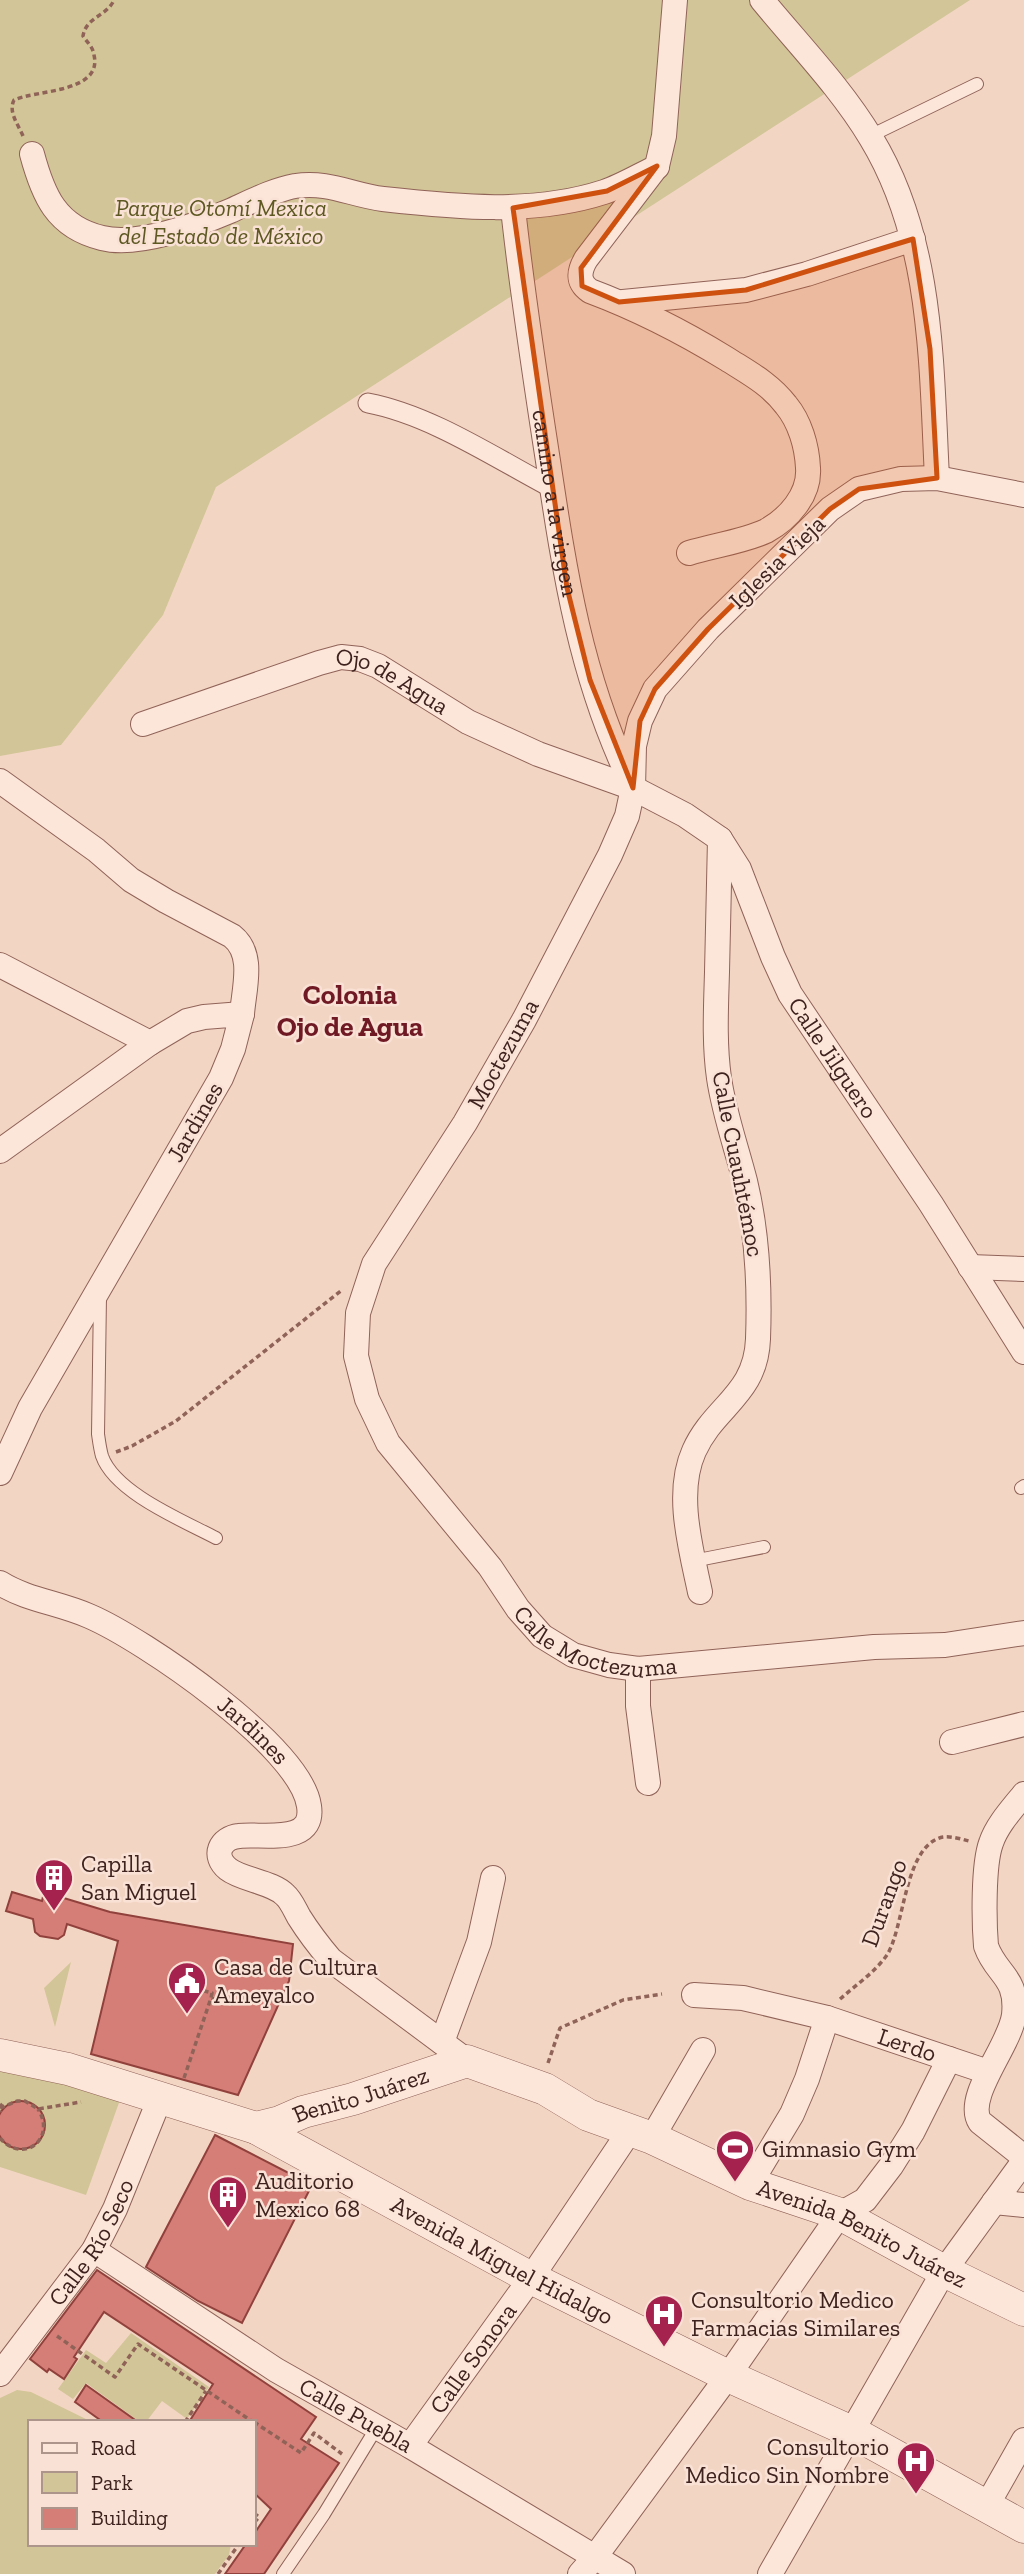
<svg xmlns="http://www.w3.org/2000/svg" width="1024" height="2574" font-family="'Zilla Slab',serif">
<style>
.green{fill:#d2c597}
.building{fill:#d47e77;stroke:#91413c;stroke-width:2}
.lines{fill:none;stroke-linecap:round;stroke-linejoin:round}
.service-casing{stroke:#906358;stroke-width:14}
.pedestrian-casing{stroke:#906358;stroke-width:21}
.minor-casing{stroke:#906358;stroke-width:26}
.tertiary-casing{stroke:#906358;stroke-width:33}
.path{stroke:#906358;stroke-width:3.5;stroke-dasharray:5 3.5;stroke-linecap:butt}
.service{stroke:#fce6d9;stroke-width:12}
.pedestrian{stroke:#fce6d9;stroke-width:19}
.minor{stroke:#fce6d9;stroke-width:24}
.tertiary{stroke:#fce6d9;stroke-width:32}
.marked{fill:#ce510f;fill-opacity:0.2;stroke:#ce510f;stroke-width:5;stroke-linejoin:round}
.labels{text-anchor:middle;stroke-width:5;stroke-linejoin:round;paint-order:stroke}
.park-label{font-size:24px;font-style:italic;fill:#5d5822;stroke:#f9e2d5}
.street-label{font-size:24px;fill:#3e221e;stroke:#f9e2d5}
.poi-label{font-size:24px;fill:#3e221e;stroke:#f9e2d5;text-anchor:start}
.quarter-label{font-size:28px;font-weight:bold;fill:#6f1924;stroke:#f9e2d5}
</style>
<rect width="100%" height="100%" fill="#f3d5c4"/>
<path class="green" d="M 0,0 L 970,0 L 216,487 L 163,615 L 61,745 L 0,756 Z
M 71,1962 L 55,2027 L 44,1988 Z
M 0,2064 L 121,2097 L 86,2195 L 0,2167 Z
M 131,2333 L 209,2387 L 187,2419 L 162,2401 L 146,2422 L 140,2422 L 86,2383 L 73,2399 L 58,2389 L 86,2350 L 106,2363 Z
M 17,2390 L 31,2392 L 92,2422 L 30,2422 L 30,2544 L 231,2544 L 229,2555 L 215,2574 L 0,2574 L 0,2398 Z"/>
<path class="building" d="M 12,1892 L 42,1901 L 44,1892 L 110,1912 L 293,1944 L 289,1981 L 238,2095 L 91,2054 L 118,1941 L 67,1924 L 64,1935 L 58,1939 L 40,1936 L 35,1932 L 33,1919 L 6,1911 Z
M-3 2125a24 24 0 1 1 48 0a24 24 0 1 1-48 0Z
M 215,2135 L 312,2185 L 242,2323 L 198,2301 L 146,2267 Z
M 97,2270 L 316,2417 L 301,2439 L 339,2463 L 264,2574 L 225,2574 L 246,2544 L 254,2544 L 254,2534 L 271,2509 L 254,2493 L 254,2422 L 189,2422 L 213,2384 L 104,2312 L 74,2357 L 77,2359 L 64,2379 L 49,2369 L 47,2372 L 30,2359 Z
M 86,2385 L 138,2422 L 103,2422 L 75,2402 Z"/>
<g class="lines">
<g class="service-casing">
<path id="service" d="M 870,136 L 977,84
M 100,1296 L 98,1434 C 99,1441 100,1449 102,1456 C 115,1493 184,1521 216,1538
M 1021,1488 L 1024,1486
M 693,1561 L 764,1547
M 283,2574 L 324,2514 L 377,2427"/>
</g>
<g class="pedestrian-casing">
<path id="pedestrian" d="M 368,403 C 431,415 495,458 552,488"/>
</g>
<g class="minor-casing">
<g id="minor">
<path d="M 675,0 L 664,136 L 657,166 L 586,259 C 579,271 577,282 590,291 C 638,309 683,332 727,359 C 749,373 770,384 786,405 C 800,422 807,446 808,468 C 810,495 788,519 766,531 C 745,541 712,546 689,553"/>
<path d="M 762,0 C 799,45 841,88 871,138 C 933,240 931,362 937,478"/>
<path d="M 32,154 C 43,195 56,227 102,238 C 137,247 197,225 230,211 C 250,202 273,190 295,186 C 329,181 351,195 383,199 C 456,207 533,215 604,192 C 622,186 640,175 657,167"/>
<path id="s1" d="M 513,208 C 522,293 535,377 548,461 C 565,575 581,679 632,784"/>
<path d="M 623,302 L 746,290 L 807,274 L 913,239"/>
<path id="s2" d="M 1024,495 L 937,478 L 901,479 L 859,489 L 830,509 L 708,629 L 655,689 L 640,721 L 634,746 L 633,788 L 627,816 L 610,855 L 524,1020 L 465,1123 L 374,1264 L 358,1313 L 356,1356 L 367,1399 L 388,1443 L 490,1567 L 518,1609 L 542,1636 L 573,1655 L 609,1665 L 638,1669 L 874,1647 L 945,1645 L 1024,1633"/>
<path id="s3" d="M 143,724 L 319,663 L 341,657 L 360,659 L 378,666 L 468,722 L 538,754 L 633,788 L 685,815 L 720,839 L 739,869 L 773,957 L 790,994 L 931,1204 L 1024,1352"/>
<path d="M 0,781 L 96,850 L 131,880 L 166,901 L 232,936 C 255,954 244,988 242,1014"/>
<path d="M 0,965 L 150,1043"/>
<path d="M 0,1151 L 150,1043 L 187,1021 L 204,1017 L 242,1014 L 233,1049 L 221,1078 L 30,1408 L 0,1473"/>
<path d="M 970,1267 L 1024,1269"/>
<path id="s4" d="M 0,1583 C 27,1600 60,1603 89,1616 C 143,1639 301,1747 309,1806 C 315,1846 262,1833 239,1836 C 220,1838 212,1856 228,1869 C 242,1880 273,1882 285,1895 C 291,1900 295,1910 299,1917 C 309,1933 319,1946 331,1960 L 467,2061"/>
<path d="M 700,1592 C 691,1549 675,1493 694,1451 C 714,1406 756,1395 758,1339 C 760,1286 757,1231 745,1181 C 736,1146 724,1113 719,1078 C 714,1043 716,1007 717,972 C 718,927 719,883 720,839"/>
<path d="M 638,1669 L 638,1706 L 648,1783"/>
<path d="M 952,1742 L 1024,1724"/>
<path d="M 1024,1794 C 1012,1809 997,1825 991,1843 C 983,1865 984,1922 986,1946 C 996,1975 1018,1976 1014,2015 C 1010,2046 964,2097 980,2122 L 1024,2157"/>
<path id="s5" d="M 694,1995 L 743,1998 L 827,2018 L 988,2072"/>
<path d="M 442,2042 L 479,1942 L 493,1878"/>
<path d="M 652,2138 L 703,2050"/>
<path d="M 750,2184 L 792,2114 L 807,2079 L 827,2018"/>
<path d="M 994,2202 L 1024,2205"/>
<path id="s6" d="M 94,2250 L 276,2370 L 410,2446 L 623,2574"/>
<path id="s7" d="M 0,2374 L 94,2250 L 115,2209 L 160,2098"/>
<path id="s8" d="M 410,2446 L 531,2278 L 631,2129"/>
<path d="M 986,2507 L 1024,2440"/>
<path d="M 580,2574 L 595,2557 L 728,2376 L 840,2214 L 865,2200 L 891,2166 L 913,2131 L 949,2059"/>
<path d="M 770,2574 L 944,2271 L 1024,2161"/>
</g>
</g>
<g class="tertiary-casing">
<g id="tertiary">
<path id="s9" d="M 0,2055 L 68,2069 L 256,2128 L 531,2278 L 728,2376 L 852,2432 L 1024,2527"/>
<path id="s10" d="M 256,2128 L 280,2122 L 303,2112 L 353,2099 L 467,2061 L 545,2089 L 588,2115 L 652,2138 L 750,2184 L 840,2214 L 944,2271 L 1024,2310"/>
</g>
</g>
<path class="path" d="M 23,136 C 18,124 8,112 14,100 C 35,90 103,93 94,55 C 93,47 87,42 83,36 C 86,17 107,16 114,0
M 116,1452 L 132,1446 L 176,1421 L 342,1290
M 179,1984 L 212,1993 L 211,1998
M 840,1999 C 856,1985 875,1972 887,1955 C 905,1926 904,1845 943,1837 C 951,1836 961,1839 969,1841
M 548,2063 L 560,2028 L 623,2000 L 662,1994
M 184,2078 L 211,1998 L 235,2005
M 0,2104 L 3,2107 L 0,2112
M 0,2108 L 17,2101 L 25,2101 L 38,2109 L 81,2102
M 0,2138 C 23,2165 57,2139 38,2109
M 57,2336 L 115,2377 L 138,2344 L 253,2422
M 185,2422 L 206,2391
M 254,2422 L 301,2453 L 314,2433 L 342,2454
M 254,2513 L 259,2517 L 254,2523
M 218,2574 L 239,2544"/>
<use href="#service" class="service"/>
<use href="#pedestrian" class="pedestrian"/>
<use href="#minor" class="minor"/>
<use href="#tertiary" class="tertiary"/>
</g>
<path class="marked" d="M 657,166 L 581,268 L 582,286 L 619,302 L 746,290 L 913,239 L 930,349 L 937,478 L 859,489 L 830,509 L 708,629 L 655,689 L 640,721 L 633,788 L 590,680 L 567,588 L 513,208 L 607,191 Z"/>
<defs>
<g id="building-pin" transform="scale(2.0125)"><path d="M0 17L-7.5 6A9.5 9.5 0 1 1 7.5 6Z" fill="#a5224f" stroke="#f9e2d5"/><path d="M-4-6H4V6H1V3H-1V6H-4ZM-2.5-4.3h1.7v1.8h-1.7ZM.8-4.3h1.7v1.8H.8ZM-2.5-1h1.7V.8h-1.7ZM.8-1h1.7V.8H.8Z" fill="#fff"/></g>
<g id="civic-pin" transform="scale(2.0125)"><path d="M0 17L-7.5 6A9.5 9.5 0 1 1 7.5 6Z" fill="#a5224f" stroke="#f9e2d5"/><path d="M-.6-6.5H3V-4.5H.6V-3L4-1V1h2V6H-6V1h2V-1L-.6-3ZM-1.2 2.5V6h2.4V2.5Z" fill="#fff"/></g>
<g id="stadium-pin" transform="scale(2.0125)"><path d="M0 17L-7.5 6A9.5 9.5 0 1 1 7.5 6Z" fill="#a5224f" stroke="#f9e2d5"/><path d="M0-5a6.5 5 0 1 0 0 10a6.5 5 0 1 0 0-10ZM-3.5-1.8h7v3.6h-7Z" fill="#fff"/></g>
<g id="hospital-pin" transform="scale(2.0125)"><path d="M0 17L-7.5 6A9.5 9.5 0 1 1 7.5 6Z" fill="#a5224f" stroke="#f9e2d5"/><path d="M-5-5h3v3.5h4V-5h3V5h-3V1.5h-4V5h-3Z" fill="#fff"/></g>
</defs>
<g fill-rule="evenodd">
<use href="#building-pin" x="54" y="1878"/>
<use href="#civic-pin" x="187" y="1981"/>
<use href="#stadium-pin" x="735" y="2149"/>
<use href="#building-pin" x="228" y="2195"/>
<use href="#hospital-pin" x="664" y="2314"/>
<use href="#hospital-pin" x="916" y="2461"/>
</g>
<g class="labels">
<g class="park-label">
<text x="221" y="216">Parque Otomí Mexica<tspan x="221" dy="28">del Estado de México</tspan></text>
</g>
<g class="street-label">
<text dy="8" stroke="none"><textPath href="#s1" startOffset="298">camino a la virgen</textPath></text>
<text transform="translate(777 562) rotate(-44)" y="8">Iglesia Vieja</text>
<text dy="8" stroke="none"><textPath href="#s3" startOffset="266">Ojo de Agua</textPath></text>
<text transform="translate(503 1054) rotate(-61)" y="8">Moctezuma</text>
<text dy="8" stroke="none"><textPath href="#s3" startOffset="880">Calle Jilguero</textPath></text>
<text transform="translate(195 1122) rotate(-60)" y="8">Jardines</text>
<text transform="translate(738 1164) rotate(79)" y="8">Calle Cuauhtémoc</text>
<text dy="8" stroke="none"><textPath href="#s2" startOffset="1589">Calle Moctezuma</textPath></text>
<text dy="8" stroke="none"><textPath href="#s4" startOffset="296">Jardines</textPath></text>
<text transform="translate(884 1903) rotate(-70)" y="8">Durango</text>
<text dy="8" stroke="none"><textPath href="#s5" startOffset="220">Lerdo</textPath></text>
<text dy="8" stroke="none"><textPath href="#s10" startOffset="110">Benito Juárez</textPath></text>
<text dy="8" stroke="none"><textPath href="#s10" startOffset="654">Avenida Benito Juárez</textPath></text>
<text dy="8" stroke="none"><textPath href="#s7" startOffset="161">Calle Río Seco</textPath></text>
<text dy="8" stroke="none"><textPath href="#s9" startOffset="546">Avenida Miguel Hidalgo</textPath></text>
<text dy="8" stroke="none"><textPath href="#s8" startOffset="108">Calle Sonora</textPath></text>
<text dy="8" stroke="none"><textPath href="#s6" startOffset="310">Calle Puebla</textPath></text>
</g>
<g class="poi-label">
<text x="81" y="1872">Capilla<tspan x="81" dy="28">San Miguel</tspan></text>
<text x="214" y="1975">Casa de Cultura<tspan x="214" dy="28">Ameyalco</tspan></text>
<text x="762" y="2157">Gimnasio Gym</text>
<text x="255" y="2189">Auditorio<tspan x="255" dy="28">Mexico 68</tspan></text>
<text x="691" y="2308">Consultorio Medico<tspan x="691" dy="28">Farmacias Similares</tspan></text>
<text x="889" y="2455" text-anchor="end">Consultorio<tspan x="889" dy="28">Medico Sin Nombre</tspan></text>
</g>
<g class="quarter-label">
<text x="350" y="1004">Colonia<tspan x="350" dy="32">Ojo de Agua</tspan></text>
</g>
</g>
<rect x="28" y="2420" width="228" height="126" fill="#f9e2d5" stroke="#ae958c" stroke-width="2"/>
<rect x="42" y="2443" width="35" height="10" fill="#fce6d9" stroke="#ae958c" stroke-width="2"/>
<text x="91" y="2455" font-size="21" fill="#3e221e">Road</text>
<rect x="42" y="2472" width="35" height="21" fill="#d2c597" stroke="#ae958c" stroke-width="2"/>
<text x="91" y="2490" font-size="21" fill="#3e221e">Park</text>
<rect x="42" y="2508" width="35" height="21" fill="#d47e77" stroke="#ae958c" stroke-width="2"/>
<text x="91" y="2525" font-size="21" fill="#3e221e">Building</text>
</svg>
